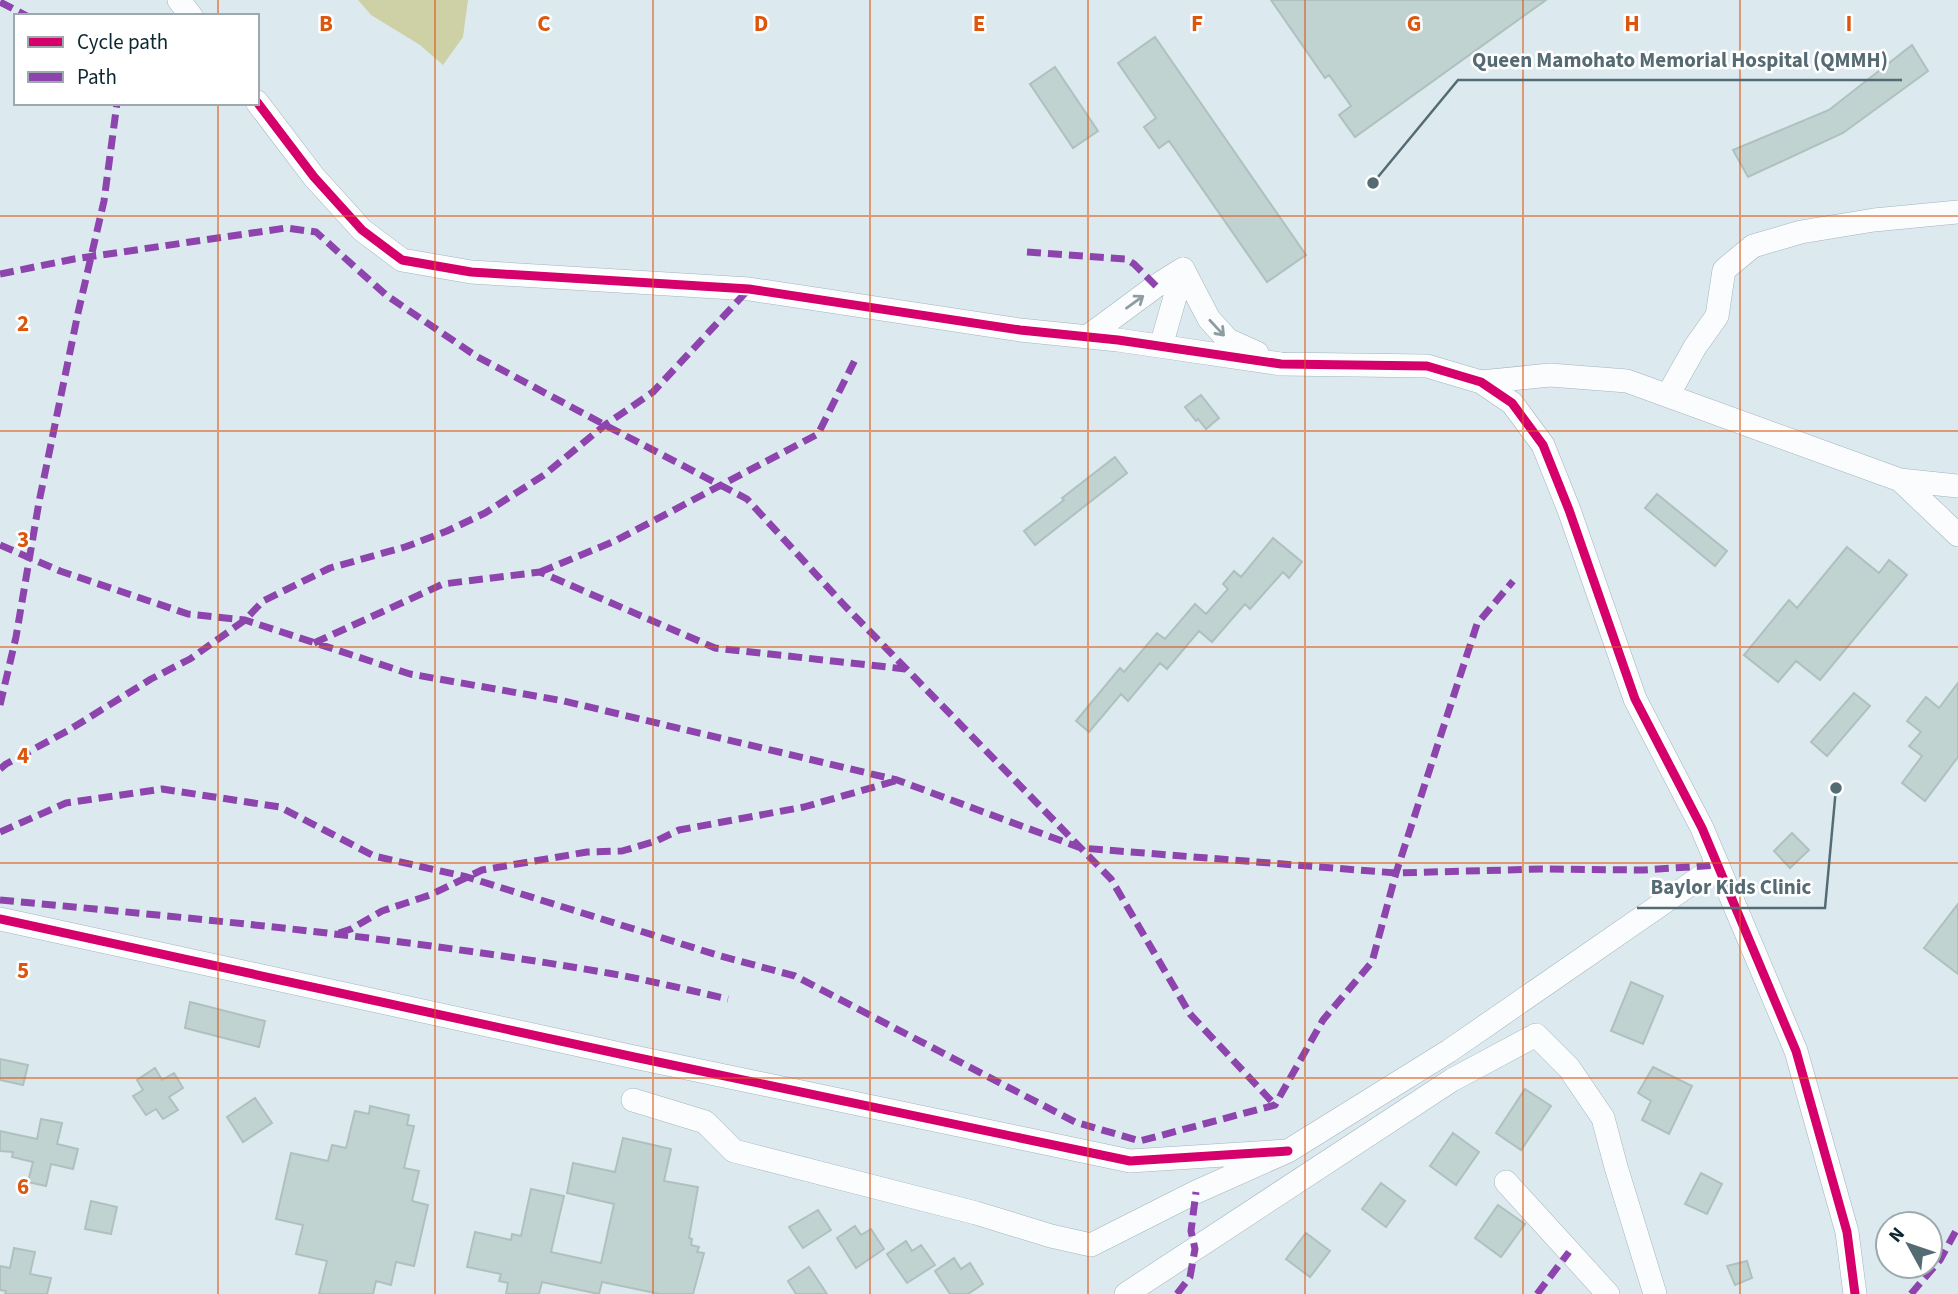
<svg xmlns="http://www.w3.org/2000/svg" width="1958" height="1294" font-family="'Source Sans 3',sans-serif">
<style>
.grass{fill:#ced1a5}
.building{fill:#c1d3d1;stroke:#aec1be;stroke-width:2}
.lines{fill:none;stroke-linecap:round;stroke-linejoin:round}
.minor-casing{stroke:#a2b4bc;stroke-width:24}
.minor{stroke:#fafcfd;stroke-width:23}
.quiet{stroke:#8e44ad;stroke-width:7;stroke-dasharray:14 7;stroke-linecap:butt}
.cycleway-casing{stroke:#fff;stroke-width:13}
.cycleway{stroke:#d6006c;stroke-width:9}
.oneway{stroke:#8f9ca1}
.grid{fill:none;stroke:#dd560e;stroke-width:2;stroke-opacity:0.55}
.grid-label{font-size:23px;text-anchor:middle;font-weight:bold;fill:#dd560e;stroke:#fff;stroke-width:5;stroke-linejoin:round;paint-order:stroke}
.leader{fill:none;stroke:#556b74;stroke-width:2.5}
.callout-dot{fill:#556b74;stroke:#fff;stroke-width:2.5}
.callout-label{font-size:21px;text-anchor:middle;font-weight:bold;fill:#556b74;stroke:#fff;stroke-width:5;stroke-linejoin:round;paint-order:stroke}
</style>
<rect width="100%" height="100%" fill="#dceaf0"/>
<path class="grass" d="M 358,0 L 468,0 L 463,37 L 443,65 L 420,45 L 371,15 Z"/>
<path class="building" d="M 1271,0 L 1546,0 L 1355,137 L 1339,115 L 1351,106 L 1329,75 L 1325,78 Z
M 1155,37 L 1306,255 L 1267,282 L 1169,141 L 1159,148 L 1144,127 L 1156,118 L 1118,63 Z
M 1912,45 L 1928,71 L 1843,133 L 1748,177 L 1733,150 L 1829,110 Z
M 1055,67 L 1098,131 L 1073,148 L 1030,84 Z
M 1201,395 L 1219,418 L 1206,429 L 1198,419 L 1196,421 L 1185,407 Z
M 1115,457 L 1127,473 L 1035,545 L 1024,531 L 1064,500 L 1062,498 Z
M 1657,494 L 1727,551 L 1715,566 L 1645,508 Z
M 1273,538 L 1302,562 L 1289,578 L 1283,572 L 1250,609 L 1245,604 L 1212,642 L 1199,631 L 1167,669 L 1160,663 L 1128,701 L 1121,694 L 1089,732 L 1076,721 L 1120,668 L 1124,672 L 1157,633 L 1165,639 L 1195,604 L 1206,614 L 1228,589 L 1223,584 L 1234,571 L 1241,577 Z
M 1847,547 L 1879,573 L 1889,560 L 1907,575 L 1820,680 L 1796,661 L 1778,682 L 1744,655 L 1789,600 L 1797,608 Z
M 1958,683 L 1958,757 L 1925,801 L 1902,783 L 1922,756 L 1909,746 L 1921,732 L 1907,721 L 1926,697 L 1939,708 Z
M 1854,693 L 1870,706 L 1827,756 L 1811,742 Z
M 1792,833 L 1809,850 L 1790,868 L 1774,851 Z
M 1958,904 L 1958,974 L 1924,948 Z
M 1631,982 L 1663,996 L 1643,1044 L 1611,1031 Z
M 190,1002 L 265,1021 L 259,1047 L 185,1028 Z
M 0,1059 L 28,1065 L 23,1085 L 0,1080 Z
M 1653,1067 L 1692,1086 L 1669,1134 L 1642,1120 L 1651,1101 L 1638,1093 Z
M 155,1068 L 162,1080 L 174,1073 L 183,1088 L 169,1097 L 178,1110 L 163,1119 L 156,1109 L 146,1115 L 133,1096 L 143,1090 L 137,1080 Z
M 1525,1089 L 1551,1106 L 1521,1150 L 1496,1133 Z
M 255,1098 L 272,1123 L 243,1142 L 227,1117 Z
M 370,1106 L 409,1115 L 407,1125 L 414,1126 L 404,1168 L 419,1171 L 412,1201 L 428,1205 L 414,1266 L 396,1262 L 391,1285 L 376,1281 L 373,1294 L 319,1294 L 327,1261 L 296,1254 L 303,1225 L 276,1219 L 291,1153 L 328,1161 L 332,1145 L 346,1148 L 355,1111 L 369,1114 Z
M 41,1119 L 62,1123 L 57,1144 L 78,1149 L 73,1169 L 51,1164 L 46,1186 L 28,1182 L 33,1162 L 12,1157 L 13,1152 L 0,1151 L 0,1131 L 37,1139 Z
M 1453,1133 L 1479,1152 L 1456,1185 L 1430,1166 Z
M 623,1138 L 671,1149 L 664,1181 L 698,1187 L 689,1238 L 692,1239 L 691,1245 L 699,1247 L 697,1252 L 704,1253 L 693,1294 L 660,1294 L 602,1282 L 599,1294 L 542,1282 L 539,1294 L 506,1294 L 508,1283 L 499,1281 L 501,1274 L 467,1267 L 475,1232 L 511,1240 L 512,1234 L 521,1236 L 531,1189 L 564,1196 L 551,1252 L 601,1263 L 614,1204 L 567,1193 L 573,1163 L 615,1172 Z
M 1701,1173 L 1722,1184 L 1707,1214 L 1685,1204 Z
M 1381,1183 L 1405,1201 L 1386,1227 L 1362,1209 Z
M 91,1201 L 117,1207 L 111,1234 L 85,1229 Z
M 1498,1205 L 1525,1224 L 1501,1257 L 1475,1238 Z
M 818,1210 L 831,1230 L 803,1248 L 789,1227 Z
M 855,1226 L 861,1235 L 871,1229 L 884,1249 L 856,1268 L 837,1238 Z
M 1306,1233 L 1330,1251 L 1310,1277 L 1286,1259 Z
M 906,1241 L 912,1251 L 921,1245 L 935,1265 L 907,1283 L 887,1254 Z
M 14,1248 L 35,1252 L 30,1274 L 51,1278 L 47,1294 L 5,1294 L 6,1291 L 0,1290 L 0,1266 L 10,1268 Z
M 954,1258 L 961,1269 L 970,1263 L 983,1284 L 968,1294 L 950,1294 L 935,1271 Z
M 1747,1261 L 1752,1278 L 1735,1285 L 1727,1266 Z
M 809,1267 L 827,1294 L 796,1294 L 788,1281 Z"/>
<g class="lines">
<g class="minor-casing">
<path id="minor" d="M 179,0 L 191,16
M 257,102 L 314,177 L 362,230 L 402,260 L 471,272 L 749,289 L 1020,330 L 1118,340 L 1281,364 L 1427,366 L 1481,382 L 1512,403 L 1543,445 L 1569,510 L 1635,699 L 1702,828 L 1796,1051 L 1847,1232 L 1855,1294
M 1183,269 L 1209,319 L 1228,340 L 1257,353
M 1087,337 L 1156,286 L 1183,269
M 1161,346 L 1183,269
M 1481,382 L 1550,375 L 1627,381 L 1900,480 L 1958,535
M 1668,395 L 1695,347 L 1717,316 L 1724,270 L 1753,246 L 1801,232 L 1874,220 L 1958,212
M 1900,480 L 1958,486
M 0,919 L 634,1057 L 1130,1161 L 1288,1151
M 633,1100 L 705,1122 L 734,1151 L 976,1213 L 1051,1236 L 1091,1245 L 1196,1192 L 1288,1151 L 1449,1051 L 1718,865
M 1506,1182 L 1608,1294
M 1126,1294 L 1452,1080 L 1536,1035 L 1569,1068 L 1603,1118 L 1616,1167 L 1655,1294"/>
</g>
<use href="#minor" class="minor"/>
<path class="quiet" d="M 0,2 L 27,16
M 1027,252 L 1126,259 L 1134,264 L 1156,286
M 0,274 L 74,259 L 286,228 L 316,232 L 386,295 L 476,356 L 605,425 L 747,499 L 845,606 L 1111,879 L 1190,1014 L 1275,1105
M 0,545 L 60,571 L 188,614 L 245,620 L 410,674 L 564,701 L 897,780 L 1081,848 L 1396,873 L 1542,869 L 1643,870 L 1718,865
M 540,572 L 615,541 L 818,434 L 855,360
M 314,643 L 443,584 L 540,572 L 715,648 L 905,669
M 0,705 L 16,637 L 39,502 L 78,313 L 104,201 L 117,103
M 0,769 L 6,764 L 69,730 L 151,679 L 190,659 L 245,620 L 263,601 L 330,568 L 405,547 L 447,531 L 485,513 L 544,475 L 605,425 L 653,392 L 749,289
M 0,832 L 66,803 L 162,789 L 280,807 L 374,856 L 467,877 L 717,955 L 795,976 L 1075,1122 L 1140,1141 L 1275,1105 L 1323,1020 L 1372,962 L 1396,873 L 1477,624 L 1513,581
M 0,900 C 203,919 407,938 608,973 C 648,980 688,990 728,999
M 339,933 L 351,929 L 382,911 L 430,895 L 482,870 L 587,852 L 622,851 L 656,841 L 679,830 L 804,807 L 895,781
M 1177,1294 L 1190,1277 L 1195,1249 L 1191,1231 L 1196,1192
M 1537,1294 L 1569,1252
M 1911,1294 L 1940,1260 L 1958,1227"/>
<g class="cycleway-casing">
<path id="cycleway" d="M 257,102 L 314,177 L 362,230 L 402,260 L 471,272 L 749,289 L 1020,330 L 1118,340 L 1281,364 L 1427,366 L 1481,382 L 1512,403 L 1543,445 L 1569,510 L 1635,699 L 1702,828 L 1796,1051 L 1847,1232 L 1855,1294
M 0,919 L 634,1057 L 1130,1161 L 1288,1151"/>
</g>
<use href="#cycleway" class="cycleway"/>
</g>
<defs><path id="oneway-shaft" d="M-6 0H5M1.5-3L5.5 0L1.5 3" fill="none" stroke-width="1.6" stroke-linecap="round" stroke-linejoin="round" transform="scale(1.75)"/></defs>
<g class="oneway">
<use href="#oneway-shaft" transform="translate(1135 302) rotate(-36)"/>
<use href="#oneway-shaft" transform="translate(1217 328) rotate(47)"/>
</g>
<path class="grid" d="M 218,0 L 218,16M 435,0 L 435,1294M 653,0 L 653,1294M 870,0 L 870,1294M 1088,0 L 1088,1294M 1305,0 L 1305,1294M 1523,0 L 1523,1294M 1740,0 L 1740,1294M 218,103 L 218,1294M 0,216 L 1958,216M 0,431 L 1958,431M 0,647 L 1958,647M 0,863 L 1958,863M 0,1078 L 1958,1078"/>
<g class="grid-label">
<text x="326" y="31">B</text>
<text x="544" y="31">C</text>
<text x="761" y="31">D</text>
<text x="979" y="31">E</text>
<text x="1197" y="31">F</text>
<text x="1414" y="31">G</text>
<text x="1632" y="31">H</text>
<text x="1849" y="31">I</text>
<text x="23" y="331">2</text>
<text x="23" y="547">3</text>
<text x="23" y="763">4</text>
<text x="23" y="978">5</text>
<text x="23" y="1194">6</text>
</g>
<path class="leader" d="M1373 183L1458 80H1902M1836 788L1825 908H1637"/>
<g class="callout-dot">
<circle cx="1373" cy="183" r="7"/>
<circle cx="1836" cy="788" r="7"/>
</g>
<g class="callout-label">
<text x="1680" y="67">Queen Mamohato Memorial Hospital (QMMH)</text>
<text x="1731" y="894">Baylor Kids Clinic</text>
</g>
<rect x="14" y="14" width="245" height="91" fill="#ffffff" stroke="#9ea9ad" stroke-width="2"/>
<rect x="28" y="37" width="35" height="10" fill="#d6006c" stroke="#9ea9ad" stroke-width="2"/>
<text x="77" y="49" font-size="21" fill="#0c2731">Cycle path</text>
<rect x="28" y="72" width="35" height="10" fill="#8e44ad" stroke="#9ea9ad" stroke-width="2"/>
<text x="77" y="84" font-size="21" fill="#0c2731">Path</text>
<g transform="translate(1909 1245) rotate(310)"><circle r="33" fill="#ffffff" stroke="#9ea9ad" stroke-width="2"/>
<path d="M0-5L12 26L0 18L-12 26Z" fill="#556b74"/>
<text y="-10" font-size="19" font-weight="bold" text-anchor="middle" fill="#0c2731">N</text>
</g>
</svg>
